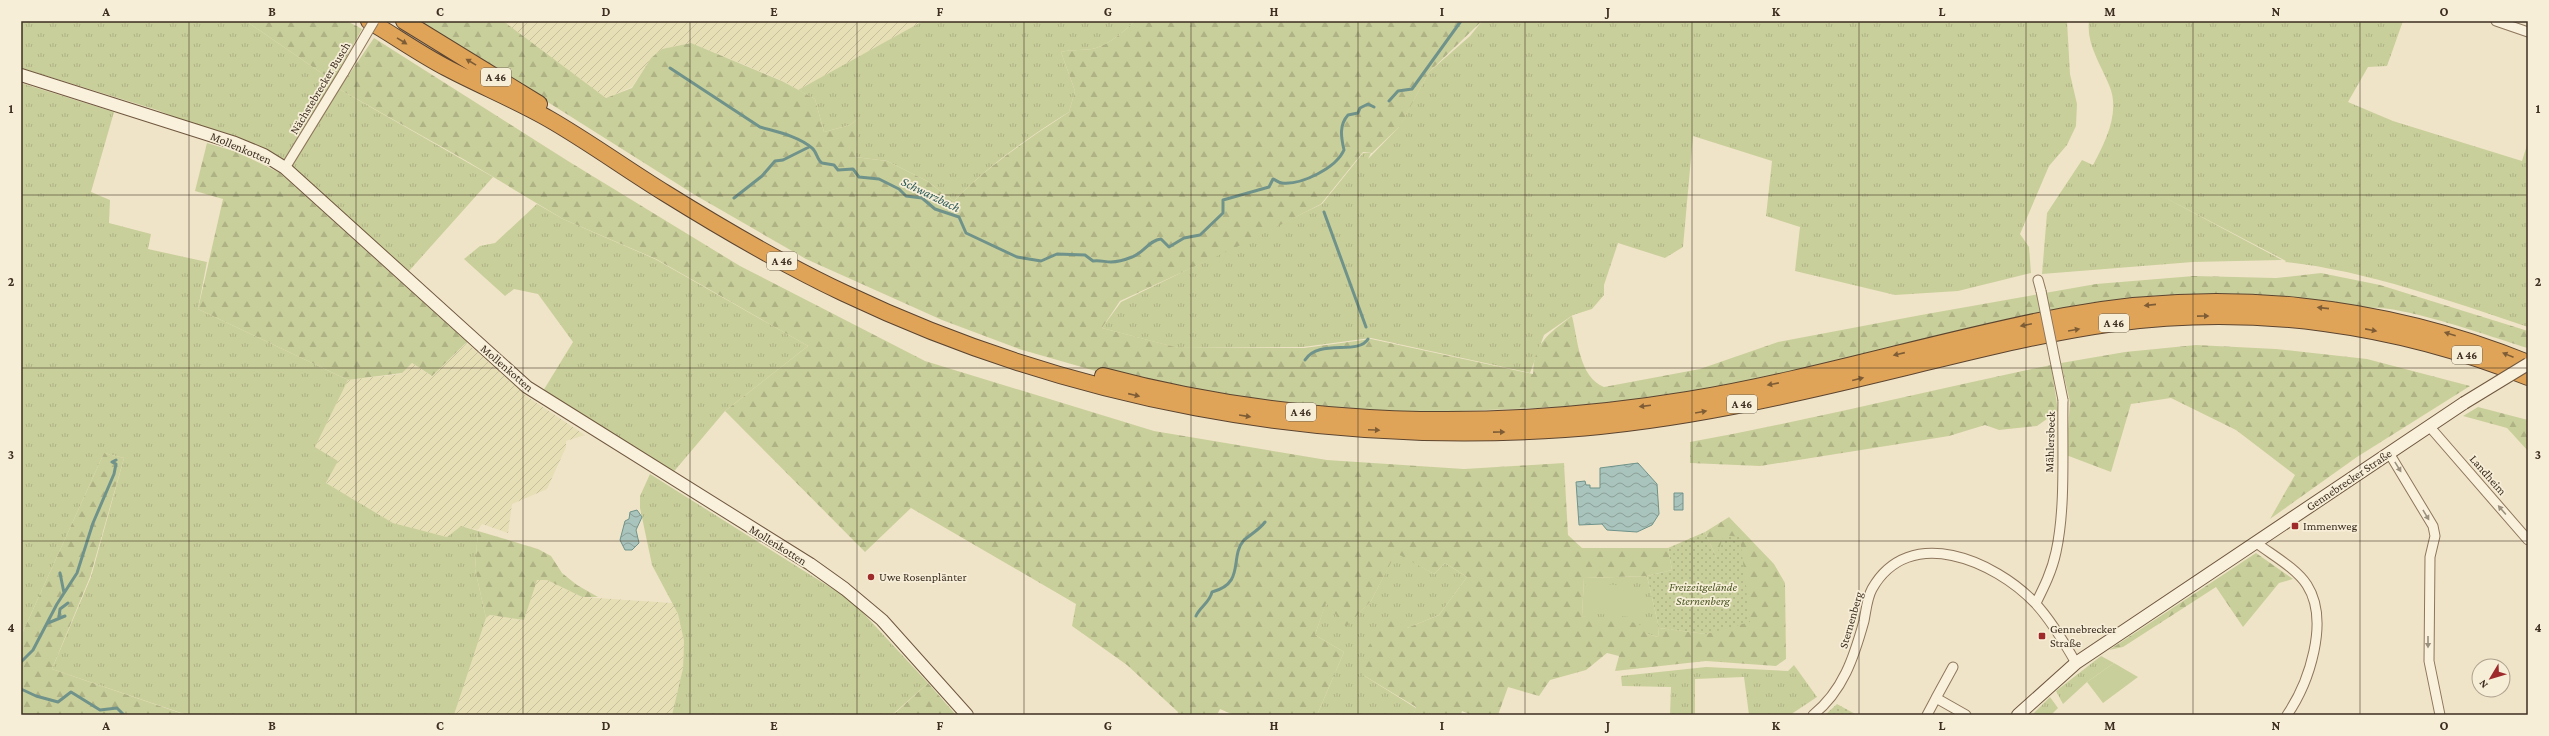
<svg xmlns="http://www.w3.org/2000/svg" width="2549" height="736" font-family="'Crimson Pro',serif">
<style>
.farmland{fill:url(#farmland-furrows)}
.grass{fill:url(#grass-tufts)}
.forest{fill:url(#forest-firs)}
.park{fill:url(#park-dots)}
.garden{fill:#c9cf9b}
.water{fill:url(#water-waves);stroke:#6f938a}
.lines{fill:none;stroke-linecap:round;stroke-linejoin:round}
.stream{stroke:#6f938a;stroke-width:3}
.street-casing{stroke:#8d765c;stroke-width:11}
.secondary-casing{stroke:#6f573f;stroke-width:14}
.highway-casing{stroke:#5b4430;stroke-width:18}
.street{stroke:#faf1dc;stroke-width:9}
.secondary{stroke:#faf1dc;stroke-width:12}
.highway{stroke:#e0a458;stroke-width:16}
.street-bridge-casing{stroke:#8d765c;stroke-width:11;stroke-linecap:butt}
.secondary-bridge-casing{stroke:#6f573f;stroke-width:14;stroke-linecap:butt}
.street-bridge{stroke:#faf1dc;stroke-width:9}
.secondary-bridge{stroke:#faf1dc;stroke-width:12}
.oneway{fill:#7e5d36}
.oneway2{fill:#9c907e}
.grid{fill:none;stroke:#3d2e20;stroke-width:1;stroke-opacity:0.55}
.poi-dot{fill:#9e2a2b;stroke:#f7eed8;stroke-width:1.5}
.labels{text-anchor:middle;stroke-width:3.5;stroke-linejoin:round;paint-order:stroke}
.shield{fill:#f7eed8;stroke:#756857;stroke-width:1}
.shield-label{font-size:11px;font-weight:bold;fill:#3d2e20}
.street-label{font-size:12px;fill:#3d2e20;stroke:#f7eed8}
.poi-label{font-size:12px;fill:#3d2e20;stroke:#f7eed8;text-anchor:start}
.park-label{font-size:12px;font-style:italic;fill:#4d5a26;stroke:#f7eed8}
.water-label{font-size:13px;font-style:italic;fill:#2f5d5a;stroke:#f7eed8}
.neatline{fill:none;stroke:#3d2e20;stroke-width:1.5}
.grid-label{font-size:13px;text-anchor:middle;font-weight:bold;fill:#3d2e20}
</style>
<defs>
<pattern id="farmland-furrows" width="10" height="10" patternUnits="userSpaceOnUse"><rect width="10" height="10" fill="#e6deb5"/><path d="M-1 1l2-2M0 10L10 0M9 11l2-2" fill="none" stroke="#c6bf9b"/></pattern>
<pattern id="grass-tufts" width="24" height="20" patternUnits="userSpaceOnUse"><rect width="24" height="20" fill="#c9cf9b"/><path d="M3 7l-1-3M5 7V3M7 7l1-3M15 17l-1-3M17 17v-4M19 17l1-3" fill="none" stroke="#aeb285"/></pattern>
<pattern id="forest-firs" width="22" height="20" patternUnits="userSpaceOnUse"><rect width="22" height="20" fill="#c9cf9b"/><path d="M5 1l3.5 6h-7zM16 11l3.5 6h-7z" fill="#aeb285"/></pattern>
<pattern id="park-dots" width="8" height="8" patternUnits="userSpaceOnUse"><rect width="8" height="8" fill="#c9cf9b"/><path d="M2 2h.1M6 6h.1" fill="none" stroke="#aeb285" stroke-width="1.8" stroke-linecap="round"/></pattern>
<pattern id="water-waves" width="16" height="10" patternUnits="userSpaceOnUse"><rect width="16" height="10" fill="#a9c4bc"/><path d="M0 5q4-4 8 0t8 0" fill="none" stroke="#8ba098"/></pattern>
</defs>
<rect width="100%" height="100%" fill="#f0e4c8"/>
<path class="farmland" d="M 503,21 L 923,21 L 798,90 L 781,80 L 691,43 L 662,49 L 651,58 L 632,87 L 606,98 Z
M 467,343 L 529,398 L 585,435 L 566,441 L 566,447 L 547,489 L 512,504 L 508,533 L 482,524 L 478,530 L 461,526 L 447,537 L 393,523 L 326,483 L 338,461 L 315,447 L 348,380 L 401,374 L 412,363 L 431,376 Z
M 536,580 L 547,580 L 582,597 L 672,603 L 678,614 L 684,641 L 683,668 L 672,715 L 454,715 L 486,618 L 490,615 L 524,620 Z"/>
<path class="grass" d="M 21,21 L 246,21 L 333,81 L 284,160 L 157,110 L 21,68 Z
M 923,21 L 1135,21 C 1124,31 1110,44 1096,48 C 1085,51 1073,49 1061,52 L 1075,91 L 1069,112 C 1027,138 989,165 954,201 L 927,181 L 887,161 L 855,157 L 859,118 L 850,125 L 824,132 L 815,99 L 798,90 Z
M 1482,21 L 2067,21 L 2070,74 L 2077,104 L 2076,126 L 2067,145 L 2049,166 L 2020,234 L 2029,247 L 2031,273 L 1958,291 L 1895,295 L 1795,271 L 1800,227 L 1766,216 L 1772,161 L 1693,136 L 1683,247 L 1665,258 L 1618,243 L 1604,285 L 1604,295 L 1592,309 L 1573,315 L 1544,335 L 1530,373 L 1371,338 L 1303,347 L 1178,348 L 1102,328 L 1121,302 L 1322,204 L 1363,153 L 1371,153 L 1368,159 L 1399,127 L 1429,72 L 1470,36 Z
M 2089,21 L 2403,21 L 2387,66 L 2368,67 L 2348,102 L 2393,121 L 2522,161 L 2528,142 L 2528,327 C 2449,301 2368,271 2285,262 L 2286,261 L 2162,196 L 2282,260 L 2193,262 L 2042,274 L 2047,213 L 2082,160 L 2093,165 C 2105,142 2121,112 2109,85 C 2101,65 2086,44 2089,21 Z
M 21,83 L 114,112 L 91,192 L 110,200 L 109,223 L 151,234 L 148,249 L 207,262 L 198,309 L 348,380 L 315,447 L 338,461 L 326,483 L 393,523 L 447,537 L 461,526 L 478,531 L 475,569 L 486,618 L 454,715 L 187,715 L 52,669 L 91,577 L 124,458 L 104,453 L 21,636 Z
M 339,89 L 493,177 L 409,271 L 291,166 Z
M 537,204 L 563,219 L 655,259 L 808,346 L 725,411 L 671,475 L 543,391 L 573,342 L 538,294 L 514,289 L 505,296 L 464,259 L 480,246 L 495,243 Z
M 650,474 L 852,601 L 928,683 L 892,715 L 672,715 L 683,668 L 684,641 L 678,614 L 652,565 L 640,508 L 640,496 Z
M 1396,552 L 1434,574 L 1445,563 L 1467,577 L 1439,615 L 1407,628 L 1363,675 L 1416,708 L 1413,715 L 1317,715 L 1344,652 L 1315,635 L 1326,602 L 1346,626 L 1371,601 Z
M 1647,576 L 1659,628 L 1658,637 L 1582,616 L 1584,578 Z
M 2101,656 L 2114,663 L 2087,682 L 2063,704 L 2056,691 Z
M 1794,665 L 1817,697 L 1790,715 L 1749,715 L 1744,677 L 1695,679 L 1695,715 L 1670,715 L 1671,687 L 1622,686 L 1621,676 L 1706,667 L 1788,671 Z
M 2050,697 L 2058,708 L 2051,715 L 2032,715 Z"/>
<path class="forest" d="M 246,21 L 347,21 L 362,29 L 333,81 Z
M 419,21 L 503,21 L 606,98 L 632,88 L 651,58 L 662,49 L 691,43 L 782,81 L 815,99 L 824,132 L 850,125 L 860,117 L 855,157 L 887,161 L 927,181 L 954,201 C 990,164 1027,140 1069,112 L 1075,91 L 1061,52 C 1073,49 1085,51 1096,48 C 1110,44 1124,31 1135,21 L 1482,21 L 1429,72 L 1400,126 L 1372,153 L 1363,152 L 1321,204 L 1241,245 L 1120,301 L 1102,328 L 1179,348 L 1304,348 L 1371,339 L 1533,374 C 1534,343 1548,334 1572,316 C 1578,340 1579,377 1604,387 L 1700,369 L 1778,342 L 1921,315 L 2096,284 L 2194,276 L 2276,278 L 2321,273 L 2380,285 L 2528,331 L 2528,348 C 2494,338 2391,300 2362,309 L 2286,299 L 1695,394 L 1614,405 L 1380,414 L 1285,405 L 1120,378 L 1019,349 L 942,320 L 806,259 L 695,195 Z
M 374,38 L 568,161 L 740,266 L 925,361 L 1154,431 L 1327,460 L 1464,469 L 1564,463 L 1568,535 L 1582,548 L 1668,548 L 1672,570 L 1647,576 L 1584,578 L 1582,616 L 1638,623 L 1647,634 L 1658,637 L 1659,628 L 1706,634 L 1726,627 L 1716,557 L 1705,532 L 1729,517 L 1774,564 L 1785,583 L 1786,659 L 1776,666 L 1706,661 L 1615,671 L 1619,656 L 1607,653 L 1586,670 L 1550,680 L 1539,696 L 1508,687 L 1498,715 L 1471,715 L 1462,711 L 1461,715 L 1413,715 L 1416,707 L 1363,675 L 1367,648 L 1389,618 L 1407,628 L 1439,615 L 1467,577 L 1445,563 L 1434,574 L 1396,553 L 1371,601 L 1346,627 L 1326,603 L 1315,635 L 1344,652 L 1317,715 L 1234,715 L 1220,709 L 1217,715 L 1177,715 L 1178,712 L 1127,665 L 1072,626 L 1076,604 L 911,508 L 865,552 L 725,411 L 808,346 L 656,259 L 563,219 L 465,160 L 339,89 Z
M 207,143 L 237,152 L 280,173 L 467,342 L 432,376 L 412,363 L 402,373 L 348,380 L 198,309 L 223,199 L 195,191 Z
M 2196,345 L 2276,349 L 2367,359 L 2470,386 L 2357,457 L 2270,519 L 2295,475 L 2236,430 L 2171,398 L 2131,404 L 2111,472 L 2066,455 L 2070,402 L 2061,363 L 2125,352 Z
M 2051,365 L 2058,411 L 2037,426 L 1999,430 L 1985,425 L 1949,436 L 1760,466 L 1690,463 L 1690,442 C 1811,420 1930,390 2051,365 Z
M 2478,407 L 2528,420 L 2528,451 L 2507,428 L 2463,416 Z
M 104,453 L 124,458 L 90,577 L 52,669 L 186,715 L 21,715 L 21,636 Z
M 478,531 L 538,549 L 551,556 L 562,573 L 577,585 L 598,597 L 582,597 L 547,580 L 537,580 L 524,620 L 490,615 L 486,618 L 475,569 Z
M 2256,553 L 2293,579 L 2279,583 L 2243,627 L 2216,587 L 2123,647 L 2109,650 Z
M 928,683 L 956,715 L 893,715 Z"/>
<path class="park" d="M 1705,532 L 1716,557 L 1724,535 L 1740,537 L 1750,622 L 1706,634 L 1659,628 L 1647,576 L 1672,570 L 1668,548 Z
M 1837,704 L 1857,715 L 1825,715 Z"/>
<path class="garden" d="M 1586,582 L 1643,588 L 1640,618 L 1583,612 Z
M 2114,663 L 2138,677 L 2103,703 L 2087,682 Z"/>
<path class="water" d="M 1638,463 L 1657,484 L 1659,514 L 1652,525 L 1637,532 L 1607,530 L 1602,524 L 1579,525 L 1576,482 L 1585,481 L 1586,485 L 1590,485 L 1590,488 L 1600,488 L 1600,468 Z
M 1674,493 L 1683,493 L 1683,510 L 1674,510 Z
M 637,510 L 642,517 L 636,530 L 639,543 L 632,550 L 625,550 L 620,540 L 625,521 L 629,519 L 630,512 Z"/>
<g class="lines">
<path class="stream" d="M 670,68 L 760,127 C 777,132 798,136 812,148 C 817,152 817,160 822,163 L 834,165 L 838,170 L 853,169 L 859,177 L 879,179 L 899,189 L 906,196 L 922,198 L 935,209 L 959,217 L 966,233 L 1017,257 L 1041,261 L 1057,254 L 1085,255 L 1093,261 C 1100,260 1105,262 1111,262 C 1117,262 1127,259 1132,257 C 1144,253 1149,240 1161,239 L 1169,247 L 1184,238 L 1200,235 L 1223,213 L 1223,200 L 1269,187 L 1273,179 C 1276,180 1279,183 1282,183 C 1302,185 1336,168 1344,150 C 1341,137 1339,125 1348,115 L 1358,113 L 1360,108 L 1368,104 L 1374,107
M 1389,101 L 1398,91 L 1412,89 L 1461,21
M 734,198 L 762,176 L 775,161 L 783,160 L 809,147
M 1324,212 L 1366,327
M 1305,360 C 1319,338 1358,356 1368,339
M 60,573 L 64,593
M 1196,616 C 1200,607 1210,602 1212,592 C 1246,583 1229,557 1244,540 C 1251,534 1259,530 1265,522
M 59,617 L 60,609 L 68,603
M 48,623 L 65,616
M 21,662 L 33,650 L 57,604 L 77,573 L 93,523 L 114,474 L 116,464 L 112,462 L 116,460
M 21,689 L 36,696 L 58,702 L 71,692 L 100,710 L 117,708 L 124,715"/>
<g class="street-casing">
<path id="street" d="M 2496,21 L 2528,32
M 285,168 L 344,72
M 2038,280 L 2041,291
M 2429,426 L 2528,540
M 2389,453 L 2433,526 L 2435,536 L 2430,557 L 2429,661 L 2440,715
M 2255,542 C 2272,555 2296,568 2307,585 C 2330,621 2309,683 2287,715
M 2036,603 C 2044,587 2052,571 2056,552 C 2066,507 2062,447 2063,400
M 1936,698 L 1953,667
M 1813,715 C 1843,691 1854,657 1864,621 C 1866,611 1867,598 1872,589 C 1909,523 1995,561 2035,603 C 2051,620 2064,642 2076,663
M 1927,715 L 1936,698 L 1966,715"/>
</g>
<g class="secondary-casing">
<path id="secondary" d="M 21,75 L 235,143 L 264,155 L 285,168 L 527,387 L 810,564 L 845,589 L 882,620 L 967,715
M 2018,715 L 2076,663 L 2464,403"/>
</g>
<g class="highway-casing">
<path id="highway" d="M 369,21 C 395,36 420,54 447,68 C 481,86 516,100 549,119 C 589,142 626,169 665,193 C 723,229 782,264 844,293 C 1069,400 1317,446 1565,429 C 1679,421 1791,395 1902,368 C 1972,351 2042,333 2114,323 C 2254,304 2397,324 2528,377
M 404,21 L 539,104
M 1103,376 C 1293,427 1494,432 1688,400 C 1815,379 1938,340 2064,316 C 2220,287 2381,303 2528,363"/>
</g>
<use href="#street" class="street"/>
<use href="#secondary" class="secondary"/>
<use href="#highway" class="highway"/>
<g class="street-bridge-casing">
<path id="street-bridge" d="M 344,72 L 374,21
M 2041,291 L 2063,400"/>
</g>
<g class="secondary-bridge-casing">
<path id="secondary-bridge" d="M 2464,403 L 2528,364"/>
</g>
<use href="#street-bridge" class="street-bridge"/>
<use href="#secondary-bridge" class="secondary-bridge"/>
</g>
<defs><path id="oneway-solid" d="M-6-.8H1V-3.2L6.5 0L1 3.2V.8H-6Z"/></defs>
<g class="oneway">
<use href="#oneway-solid" transform="translate(402 41) rotate(32)"/>
<use href="#oneway-solid" transform="translate(471 62) rotate(-149)"/>
<use href="#oneway-solid" transform="translate(2150 305) rotate(174)"/>
<use href="#oneway-solid" transform="translate(2323 308) rotate(-174)"/>
<use href="#oneway-solid" transform="translate(2203 316) rotate(-1)"/>
<use href="#oneway-solid" transform="translate(2026 325) rotate(168)"/>
<use href="#oneway-solid" transform="translate(2074 330) rotate(-10)"/>
<use href="#oneway-solid" transform="translate(2371 330) rotate(11)"/>
<use href="#oneway-solid" transform="translate(2450 334) rotate(-162)"/>
<use href="#oneway-solid" transform="translate(1899 354) rotate(167)"/>
<use href="#oneway-solid" transform="translate(2508 355) rotate(-158)"/>
<use href="#oneway-solid" transform="translate(1858 379) rotate(-14)"/>
<use href="#oneway-solid" transform="translate(1773 384) rotate(169)"/>
<use href="#oneway-solid" transform="translate(1134 395) rotate(13)"/>
<use href="#oneway-solid" transform="translate(1645 406) rotate(173)"/>
<use href="#oneway-solid" transform="translate(1701 412) rotate(-10)"/>
<use href="#oneway-solid" transform="translate(1245 416) rotate(9)"/>
<use href="#oneway-solid" transform="translate(1374 430) rotate(3)"/>
<use href="#oneway-solid" transform="translate(1499 432) rotate(-1)"/>
</g>
<g class="oneway2">
<use href="#oneway-solid" transform="translate(2398 467) rotate(58)"/>
<use href="#oneway-solid" transform="translate(2502 510) rotate(-131)"/>
<use href="#oneway-solid" transform="translate(2426 515) rotate(59)"/>
<use href="#oneway-solid" transform="translate(2428 642) rotate(90)"/>
</g>
<path class="grid" d="M 189,21 L 189,715M 356,21 L 356,715M 523,21 L 523,715M 690,21 L 690,715M 857,21 L 857,715M 1024,21 L 1024,715M 1191,21 L 1191,715M 1358,21 L 1358,715M 1525,21 L 1525,715M 1692,21 L 1692,715M 1859,21 L 1859,715M 2026,21 L 2026,715M 2193,21 L 2193,715M 2360,21 L 2360,715M 21,195 L 2528,195M 21,368 L 2528,368M 21,541 L 2528,541"/>
<g class="poi-dot">
<rect x="2291" y="522" width="8" height="8" rx="2"/>
<circle cx="871" cy="577" r="4"/>
<rect x="2038" y="632" width="8" height="8" rx="2"/>
</g>
<g class="labels">
<g class="shield">
<rect x="481" y="68" width="30" height="18" rx="3"/>
<rect x="767" y="252" width="30" height="18" rx="3"/>
<rect x="2099" y="314" width="30" height="18" rx="3"/>
<rect x="2452" y="346" width="30" height="18" rx="3"/>
<rect x="1727" y="395" width="30" height="18" rx="3"/>
<rect x="1286" y="403" width="30" height="18" rx="3"/>
</g>
<g class="shield-label">
<text x="496" y="81">A 46</text>
<text x="782" y="265">A 46</text>
<text x="2114" y="327">A 46</text>
<text x="2467" y="359">A 46</text>
<text x="1742" y="408">A 46</text>
<text x="1301" y="416">A 46</text>
</g>
<g class="street-label">
<text transform="translate(320 88) rotate(-59)" y="4">Nächstebrecker Busch</text>
<text transform="translate(241 148) rotate(23)" y="4">Mollenkotten</text>
<text transform="translate(507 368) rotate(41)" y="4">Mollenkotten</text>
<text transform="translate(2050 442) rotate(-88)" y="4">Mählersbeck</text>
<text transform="translate(2488 475) rotate(49)" y="4">Landheim</text>
<text transform="translate(2349 480) rotate(-34)" y="4">Gennebrecker Straße</text>
<text transform="translate(778 545) rotate(32)" y="4">Mollenkotten</text>
<text transform="translate(1851 620) rotate(-74)" y="4">Sternenberg</text>
</g>
<g class="poi-label">
<text x="2303" y="530">Immenweg</text>
<text x="879" y="581">Uwe Rosenplänter</text>
<text x="2050" y="633">Gennebrecker<tspan x="2050" dy="14">Straße</tspan></text>
</g>
<g class="park-label">
<text x="1703" y="591">Freizeitgelände<tspan x="1703" dy="14">Sternenberg</tspan></text>
</g>
<g class="water-label">
<text transform="translate(931 194) rotate(26)" y="5">Schwarzbach</text>
</g>
</g>
<rect width="2549" height="736" fill="none" stroke="#f7eed8" stroke-width="44"/>
<g transform="translate(2491 678) rotate(232)"><circle r="19" fill="#f7eed8" stroke="#ada18e"/>
<path d="M0-3L7 15L0 10L-7 15Z" fill="#9e2a2b"/>
<text y="-6" font-size="11" font-weight="bold" text-anchor="middle" fill="#3d2e20">N</text>
</g>
<rect x="22" y="22" width="2505" height="692" class="neatline"/>
<g class="grid-label">
<text x="106" y="16">A</text>
<text x="272" y="16">B</text>
<text x="440" y="16">C</text>
<text x="606" y="16">D</text>
<text x="774" y="16">E</text>
<text x="940" y="16">F</text>
<text x="1108" y="16">G</text>
<text x="1274" y="16">H</text>
<text x="1442" y="16">I</text>
<text x="1608" y="16">J</text>
<text x="1776" y="16">K</text>
<text x="1942" y="16">L</text>
<text x="2110" y="16">M</text>
<text x="2276" y="16">N</text>
<text x="2444" y="16">O</text>
<text x="11" y="113">1</text>
<text x="2538" y="113">1</text>
<text x="11" y="286">2</text>
<text x="2538" y="286">2</text>
<text x="11" y="459">3</text>
<text x="2538" y="459">3</text>
<text x="11" y="632">4</text>
<text x="2538" y="632">4</text>
<text x="106" y="730">A</text>
<text x="272" y="730">B</text>
<text x="440" y="730">C</text>
<text x="606" y="730">D</text>
<text x="774" y="730">E</text>
<text x="940" y="730">F</text>
<text x="1108" y="730">G</text>
<text x="1274" y="730">H</text>
<text x="1442" y="730">I</text>
<text x="1608" y="730">J</text>
<text x="1776" y="730">K</text>
<text x="1942" y="730">L</text>
<text x="2110" y="730">M</text>
<text x="2276" y="730">N</text>
<text x="2444" y="730">O</text>
</g>
</svg>
